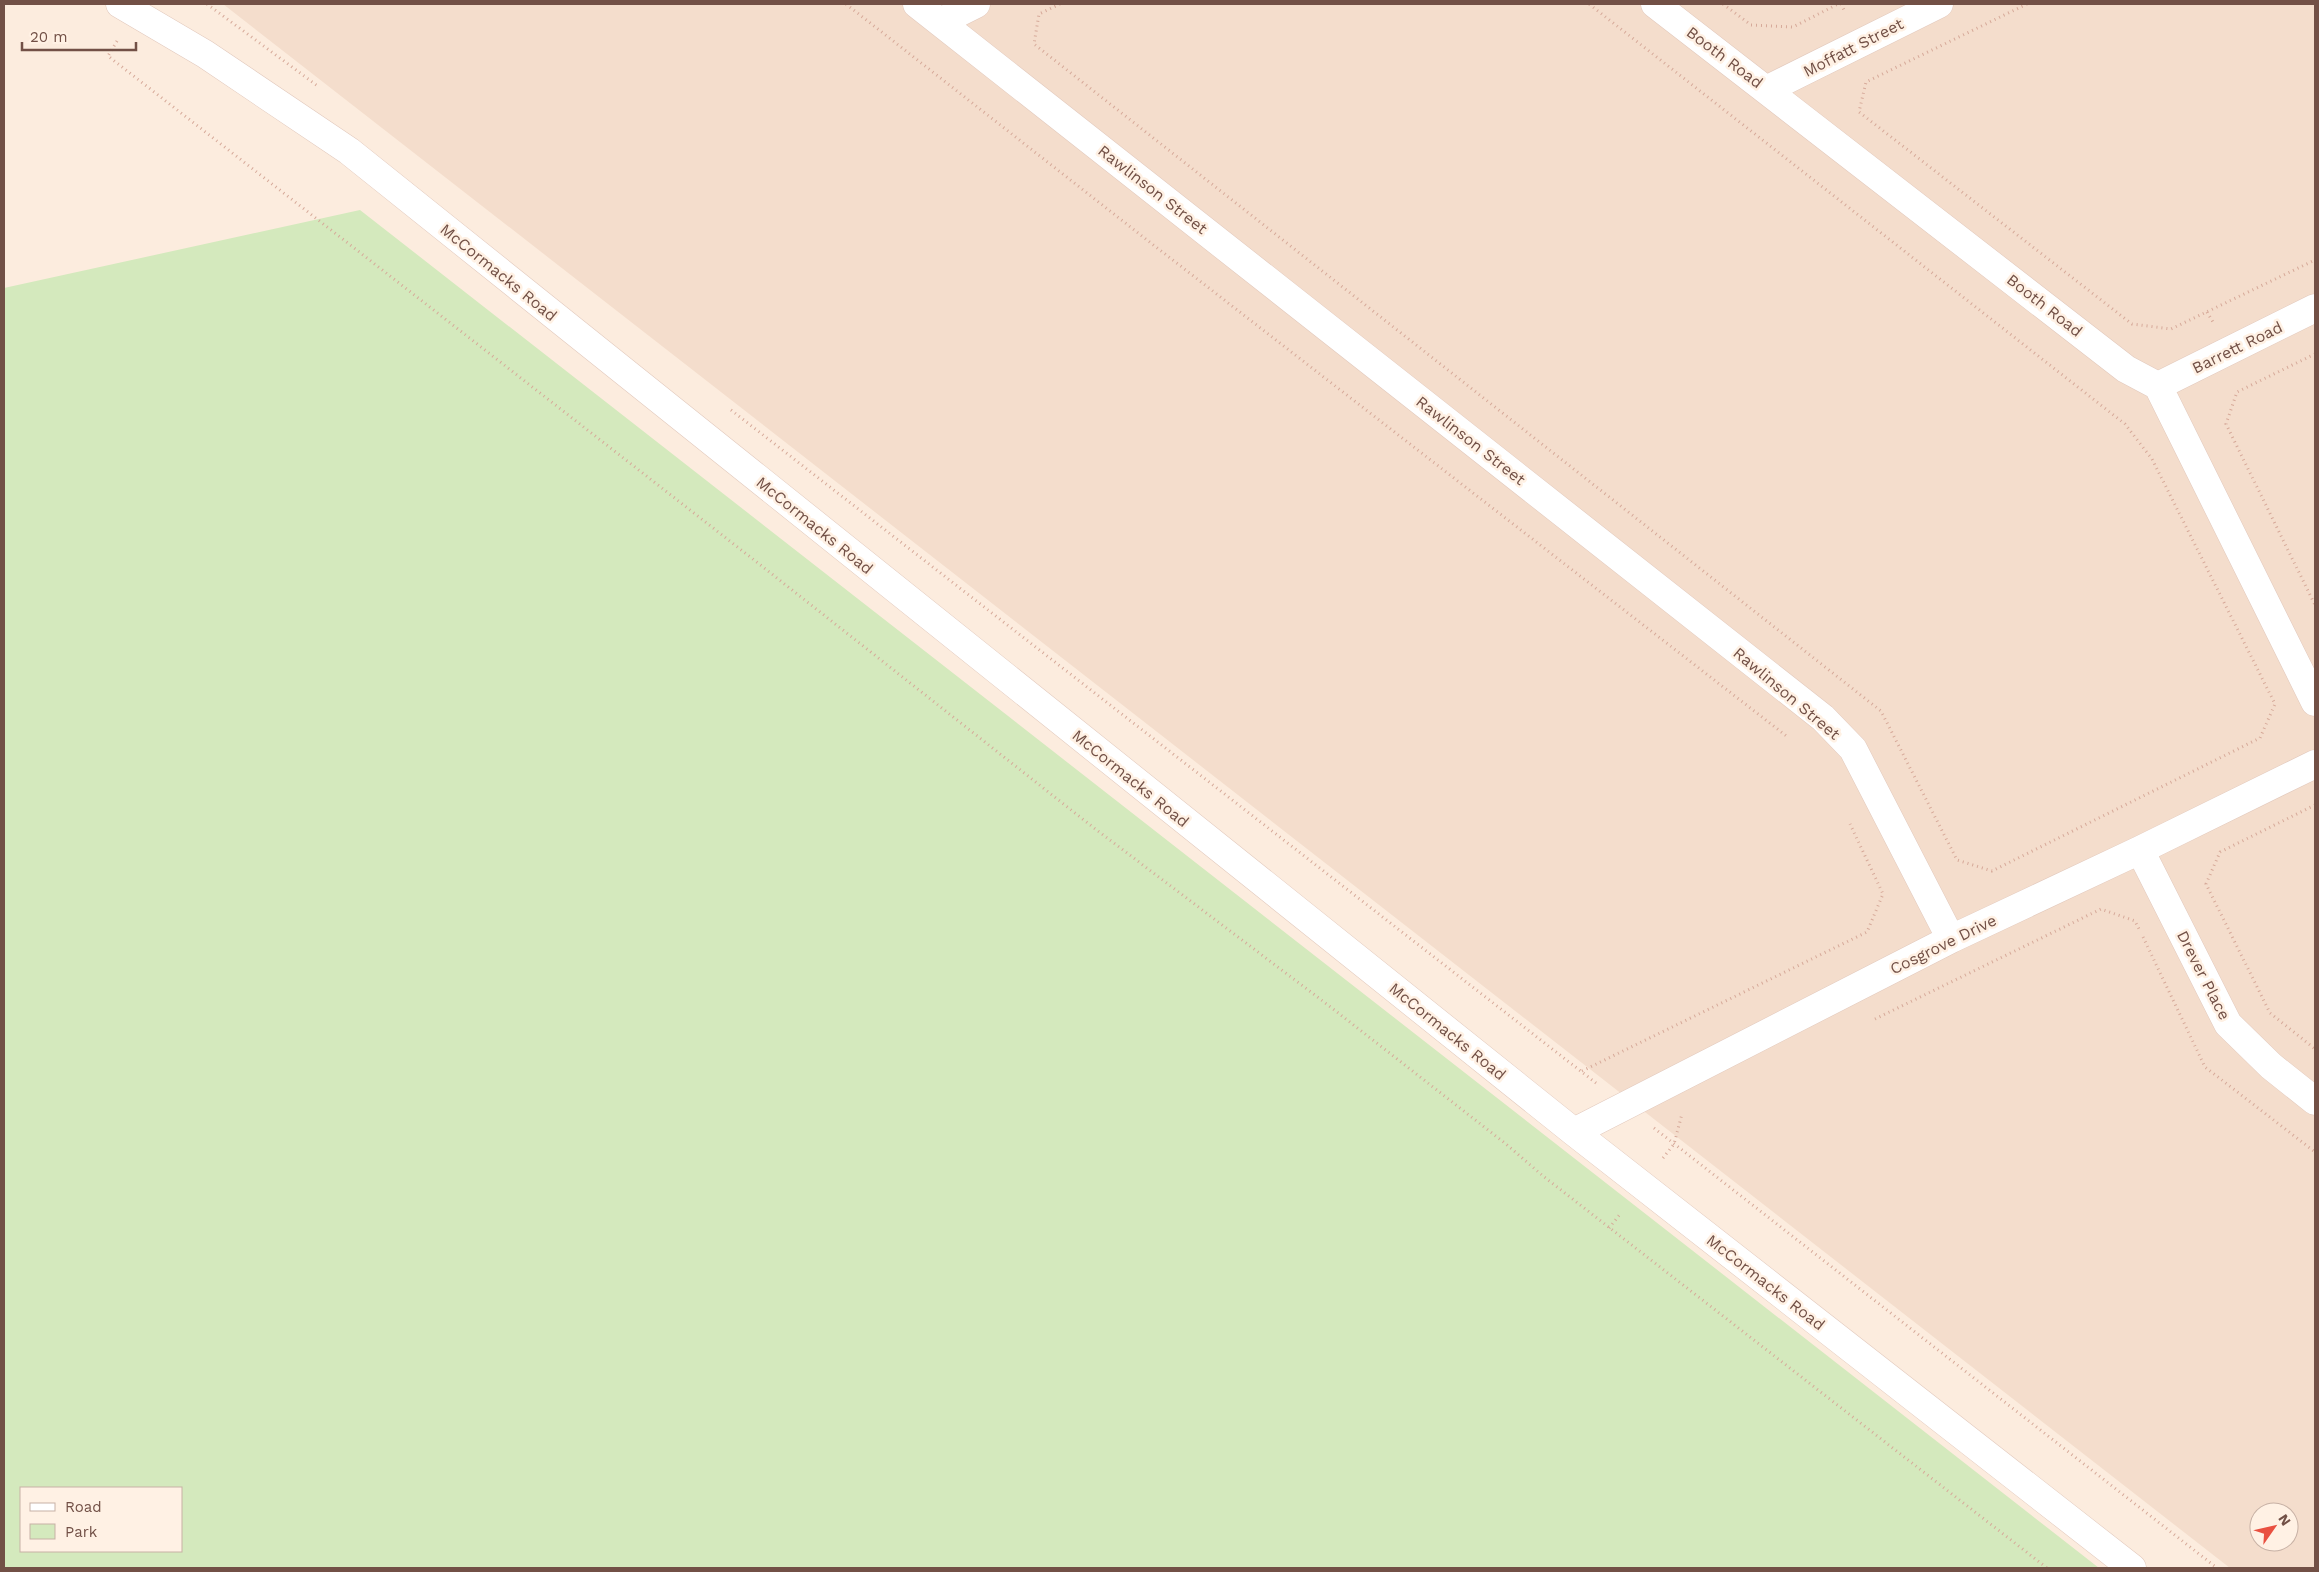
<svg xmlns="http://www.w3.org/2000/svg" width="2319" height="1572" font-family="'Work Sans',sans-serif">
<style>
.residential{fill:#f4ddcc;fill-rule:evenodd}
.green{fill:#d4e9bd;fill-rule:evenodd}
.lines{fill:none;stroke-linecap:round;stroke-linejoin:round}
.minor-casing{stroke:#e2c9bd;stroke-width:29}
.path{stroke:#d6a999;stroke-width:3;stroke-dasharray:1 4;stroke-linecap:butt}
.minor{stroke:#fff;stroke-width:28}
.labels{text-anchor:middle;stroke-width:5;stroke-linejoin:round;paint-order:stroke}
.street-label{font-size:16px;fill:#725046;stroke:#fff1e4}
</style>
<rect width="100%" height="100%" fill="#fcecde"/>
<path class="residential" d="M 223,4 L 2315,4 L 2315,1568 L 2230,1568 ZM 2259,1512 L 2289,1512 L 2289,1542 L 2259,1542 Z"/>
<path class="green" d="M 360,210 L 2099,1568 L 4,1568 L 4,288 ZM 21,1488 L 181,1488 L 181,1551 L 21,1551 Z"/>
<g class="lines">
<g class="minor-casing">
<path id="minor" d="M 120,4 L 205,54 L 349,151 L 1574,1132 L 2132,1568
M 917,4 L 1823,718 L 1853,749 L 1951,939
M 1655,4 L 2126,369 L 2158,386 L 2315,702
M 940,22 L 976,4
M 1768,89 L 1939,4
M 2158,386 L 2315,308
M 2140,850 L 2228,1024 L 2271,1066 L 2315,1101
M 1574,1132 L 1951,939 L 2140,850 L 2315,764"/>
</g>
<path class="path" d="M 207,4 L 319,87
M 846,4 L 1147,240 L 1789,738
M 1060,4 L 1039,14 L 1034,44 L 1881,711 L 1957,860 L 1992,871 L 2260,738 L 2275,704 L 2152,459 L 2125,424 L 1589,4
M 1723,4 L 1751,25 L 1793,27 L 1838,4
M 1841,4 L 1845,12
M 2027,4 L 1866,82 L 1859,112 L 2132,324 L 2171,329 L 2315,260
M 117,41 L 108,56 L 749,556 L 1094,828 L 1328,1005 L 1506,1144 L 1543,1176 L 2047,1568
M 2207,312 L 2213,322
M 2315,354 L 2237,392 L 2226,424 L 2315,605
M 731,410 L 1596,1083
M 2315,805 L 2220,852 L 2206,884 L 2270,1013 L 2315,1049
M 2143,937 L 2205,1067 L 2315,1152
M 1875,1019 L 2101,909 L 2135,921 L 2140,931
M 1582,1071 L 1867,932 L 1883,894 L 1850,824
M 1654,1128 L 2217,1568
M 1663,1158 L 1674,1144 L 1682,1114
M 1609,1228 L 1621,1213"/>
<use href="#minor" class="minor"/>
</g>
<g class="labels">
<g class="street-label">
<text transform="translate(1853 47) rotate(-27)" y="6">Moffatt Street</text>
<text transform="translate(1725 57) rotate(37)" y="6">Booth Road</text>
<text transform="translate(1153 189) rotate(38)" y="6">Rawlinson Street</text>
<text transform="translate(499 272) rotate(39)" y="6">McCormacks Road</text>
<text transform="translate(2045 305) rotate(38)" y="6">Booth Road</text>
<text transform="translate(2237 347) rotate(-26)" y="6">Barrett Road</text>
<text transform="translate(1471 440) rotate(38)" y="6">Rawlinson Street</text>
<text transform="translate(815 525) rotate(39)" y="6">McCormacks Road</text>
<text transform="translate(1787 693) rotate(40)" y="6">Rawlinson Street</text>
<text transform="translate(1131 778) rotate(39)" y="6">McCormacks Road</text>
<text transform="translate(1943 944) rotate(-26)" y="6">Cosgrove Drive</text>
<text transform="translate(2204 975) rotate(63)" y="6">Drever Place</text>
<text transform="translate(1448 1031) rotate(39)" y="6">McCormacks Road</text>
<text transform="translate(1766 1282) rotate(38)" y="6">McCormacks Road</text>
</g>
</g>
<rect width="2319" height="1572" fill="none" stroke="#725046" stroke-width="10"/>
<rect x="20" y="1487" width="162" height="65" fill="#fff1e4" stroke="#c7b1a5"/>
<rect x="30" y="1503" width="25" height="8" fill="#ffffff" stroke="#c7b1a5"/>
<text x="65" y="1512" font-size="15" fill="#725046">Road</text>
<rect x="30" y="1524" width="25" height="15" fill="#d4e9bd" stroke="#c7b1a5"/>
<text x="65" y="1537" font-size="15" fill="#725046">Park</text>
<g transform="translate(2274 1527) rotate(56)"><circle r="24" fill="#fff1e4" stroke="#c7b1a5"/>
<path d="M0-4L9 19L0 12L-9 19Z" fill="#e95040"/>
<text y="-8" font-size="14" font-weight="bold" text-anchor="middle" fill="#725046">N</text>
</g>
<path d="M22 42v8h114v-8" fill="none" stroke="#725046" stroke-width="2.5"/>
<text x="30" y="42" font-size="15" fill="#725046" stroke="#fff1e4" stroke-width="4" paint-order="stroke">20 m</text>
</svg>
